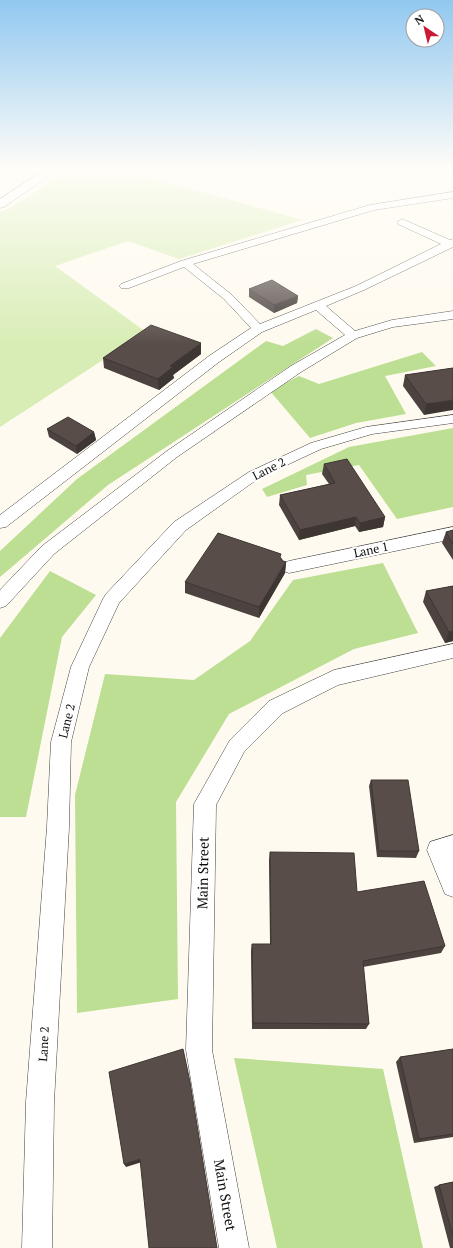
<svg xmlns="http://www.w3.org/2000/svg" width="453" height="1248" font-family="'PT Serif',serif">
<style>
.green{fill:#d8edb5}
.forest{fill:#bddf93}
.lines{fill:none;stroke-linecap:round;stroke-linejoin:round}
.minor-casing{stroke:#414141;stroke-width:1}
.tertiary-casing{stroke:#414141;stroke-width:1}
.minor{fill:#fff;fill-rule:evenodd}
.tertiary{fill:#fff;fill-rule:evenodd}
.wall{fill:#4c423f}
.shaded-wall{fill:#3e3633}
.building{fill:#584d49;stroke:#3e3633}
.labels{text-anchor:middle;stroke-width:4;stroke-linejoin:round;paint-order:stroke}
.street-label{font-size:12px;fill:#0e0e0e;stroke:#fff}
.near-street-label{font-size:14px;fill:#0e0e0e;stroke:#fff}
</style>
<rect width="100%" height="100%" fill="#fffaef"/>
<path class="green" d="M 69,170 L 124,170 L 302,220 L 179,259 L 128,241 L 55,266 L 146,332 L 0,427 L 0,212 L 11,208 Z"/>
<path class="forest" d="M 316,329 L 333,338 L 108,485 L 0,577 L 0,551 L 77,479 L 266,341 L 283,346 Z
M 422,352 L 436,366 L 385,376 L 406,414 L 356,423 L 310,438 L 270,391 L 299,376 L 319,384 Z
M 453,428 L 453,507 L 397,519 L 359,465 L 306,475 L 307,485 L 267,497 L 262,489 L 349,447 Z
M 383,563 L 418,633 L 354,649 L 229,714 L 176,802 L 178,999 L 77,1013 L 75,795 L 105,674 L 194,680 L 250,641 L 293,580 Z
M 50,571 L 96,595 L 62,637 L 26,817 L 0,817 L 0,638 Z
M 234,1058 L 383,1069 L 423,1248 L 277,1248 Z"/>
<g class="lines">
<g class="minor-casing">
<path id="minor" d="M 453,192 L 453,198 L 374,210 L 193,264 L 232,295 L 260,324 L 356,286 L 441,244 L 398,224 L 397,222 L 402,219 L 450,240 L 453,239 L 453,247 L 364,290 L 326,306 L 355,331 L 392,320 L 453,311 L 453,319 L 393,327 L 357,338 L 301,372 L 177,457 L 54,554 L 6,606 L 0,608 L 0,590 L 42,546 L 167,451 L 291,366 L 345,335 L 316,310 L 262,332 L 219,362 L 6,527 L 0,528 L 0,515 L 209,356 L 251,328 L 224,299 L 184,267 L 129,288 L 121,288 L 119,286 L 121,284 L 181,261 L 370,205 Z
M 453,415 L 453,423 L 372,434 L 321,449 L 259,478 L 186,530 L 119,603 L 89,667 L 71,742 L 69,827 L 54,1102 L 52,1248 L 22,1248 L 26,1102 L 47,827 L 51,742 L 71,667 L 103,599 L 106,594 L 174,522 L 249,472 L 311,443 L 366,427 Z
M 453,527 L 453,539 L 289,573 L 283,571 L 281,567 L 283,563 L 289,561 Z
M 453,644 L 453,658 L 338,685 L 283,713 L 244,752 L 216,805 L 212,1050 L 249,1248 L 219,1248 L 186,1050 L 194,804 L 230,740 L 269,701 L 334,670 Z
M 453,835 L 453,897 L 445,894 L 427,850 L 430,842 Z"/>
</g>
<g class="tertiary-casing">
<path id="tertiary" d="M 44,170 L 57,170 L 4,207 L 0,208 L 0,199 Z"/>
</g>
<use href="#minor" class="minor"/>
<use href="#tertiary" class="tertiary"/>
</g>
<path class="wall" d="M 249,289 L 298,296 L 297,303 L 274,313 L 249,297 Z
M 201,354 L 173,375 L 174,378 L 159,390 L 104,368 L 103,358 Z
M 453,368 L 424,415 L 403,386 L 405,375 Z
M 47,429 L 94,432 L 96,440 L 77,454 L 49,437 Z
M 324,464 L 385,517 L 383,527 L 359,532 L 355,526 L 299,540 L 279,505 L 280,495 L 329,484 L 322,474 Z
M 453,530 L 453,560 L 442,543 L 446,532 Z
M 281,558 L 283,561 L 286,562 L 285,573 L 259,618 L 185,593 L 185,582 Z
M 453,586 L 453,641 L 445,643 L 423,602 L 426,591 Z
M 371,780 L 419,851 L 416,858 L 377,857 L 369,786 Z
M 270,852 L 357,892 L 445,946 L 441,953 L 363,967 L 369,1024 L 366,1029 L 252,1029 L 251,951 L 252,944 L 270,944 L 269,860 Z
M 453,1049 L 453,1137 L 414,1143 L 396,1062 L 400,1057 Z
M 453,1182 L 453,1248 L 450,1248 L 434,1187 L 439,1185 Z"/>
<path class="shaded-wall" d="M 298,296 L 297,303 L 274,313 L 274,305 Z
M 201,343 L 201,354 L 173,375 L 174,378 L 159,390 L 158,379 L 170,366 Z
M 453,400 L 453,410 L 424,415 L 426,404 Z
M 94,432 L 96,440 L 77,454 L 76,446 Z
M 356,517 L 355,526 L 299,540 L 300,530 Z
M 385,517 L 383,527 L 359,532 L 360,523 Z
M 286,562 L 285,573 L 259,618 L 259,607 Z
M 453,631 L 453,641 L 445,643 L 449,632 Z
M 140,1159 L 142,1162 L 126,1167 L 124,1164 Z"/>
<path class="building" d="M 272,280 L 298,296 L 274,305 L 249,289 Z
M 151,325 L 201,343 L 170,366 L 173,367 L 158,379 L 103,358 Z
M 453,368 L 453,400 L 426,404 L 405,375 Z
M 68,417 L 94,432 L 76,446 L 47,429 Z
M 347,459 L 385,517 L 360,523 L 356,517 L 300,530 L 280,495 L 335,483 L 324,464 Z
M 453,530 L 453,544 L 446,532 Z
M 218,533 L 281,554 L 280,557 L 283,561 L 286,562 L 259,607 L 185,582 Z
M 453,586 L 453,631 L 449,632 L 426,591 Z
M 371,780 L 408,780 L 419,851 L 379,851 Z
M 270,852 L 354,853 L 357,892 L 424,881 L 445,946 L 363,961 L 369,1024 L 253,1023 L 252,944 L 271,944 Z
M 183,1049 L 190,1082 L 217,1248 L 149,1248 L 140,1159 L 124,1164 L 109,1072 Z
M 453,1049 L 453,1134 L 419,1139 L 400,1057 Z
M 453,1182 L 453,1236 L 439,1185 Z"/>
<linearGradient id="sky" x2="0" y2="1"><stop stop-color="#91c8f0"/><stop offset="0.49" stop-color="#fffdf8"/><stop offset="1" stop-color="#fffdf8" stop-opacity="0"/></linearGradient>
<rect width="453" height="344" fill="url(#sky)"/>
<g class="labels">
<g class="street-label">
<text transform="translate(269 469) rotate(-27)" y="4">Lane 2</text>
<text transform="translate(371 550) rotate(-12)" y="4">Lane 1</text>
<text transform="translate(67 721) rotate(-76)" y="4">Lane 2</text>
<text transform="translate(44 1044) rotate(-87)" y="4">Lane 2</text>
</g>
<g class="near-street-label">
<text transform="translate(203 873) rotate(-89)" y="5">Main Street</text>
<text transform="translate(225 1195) rotate(80)" y="5">Main Street</text>
</g>
</g>
<g transform="translate(425 28) rotate(325)"><circle r="19" fill="#ffffff" stroke="#9f9f9f"/>
<path d="M0-3L7 15L0 10L-7 15Z" fill="#ca1a34"/>
<text y="-6" font-size="11" font-weight="bold" text-anchor="middle" fill="#0e0e0e">N</text>
</g>
</svg>
